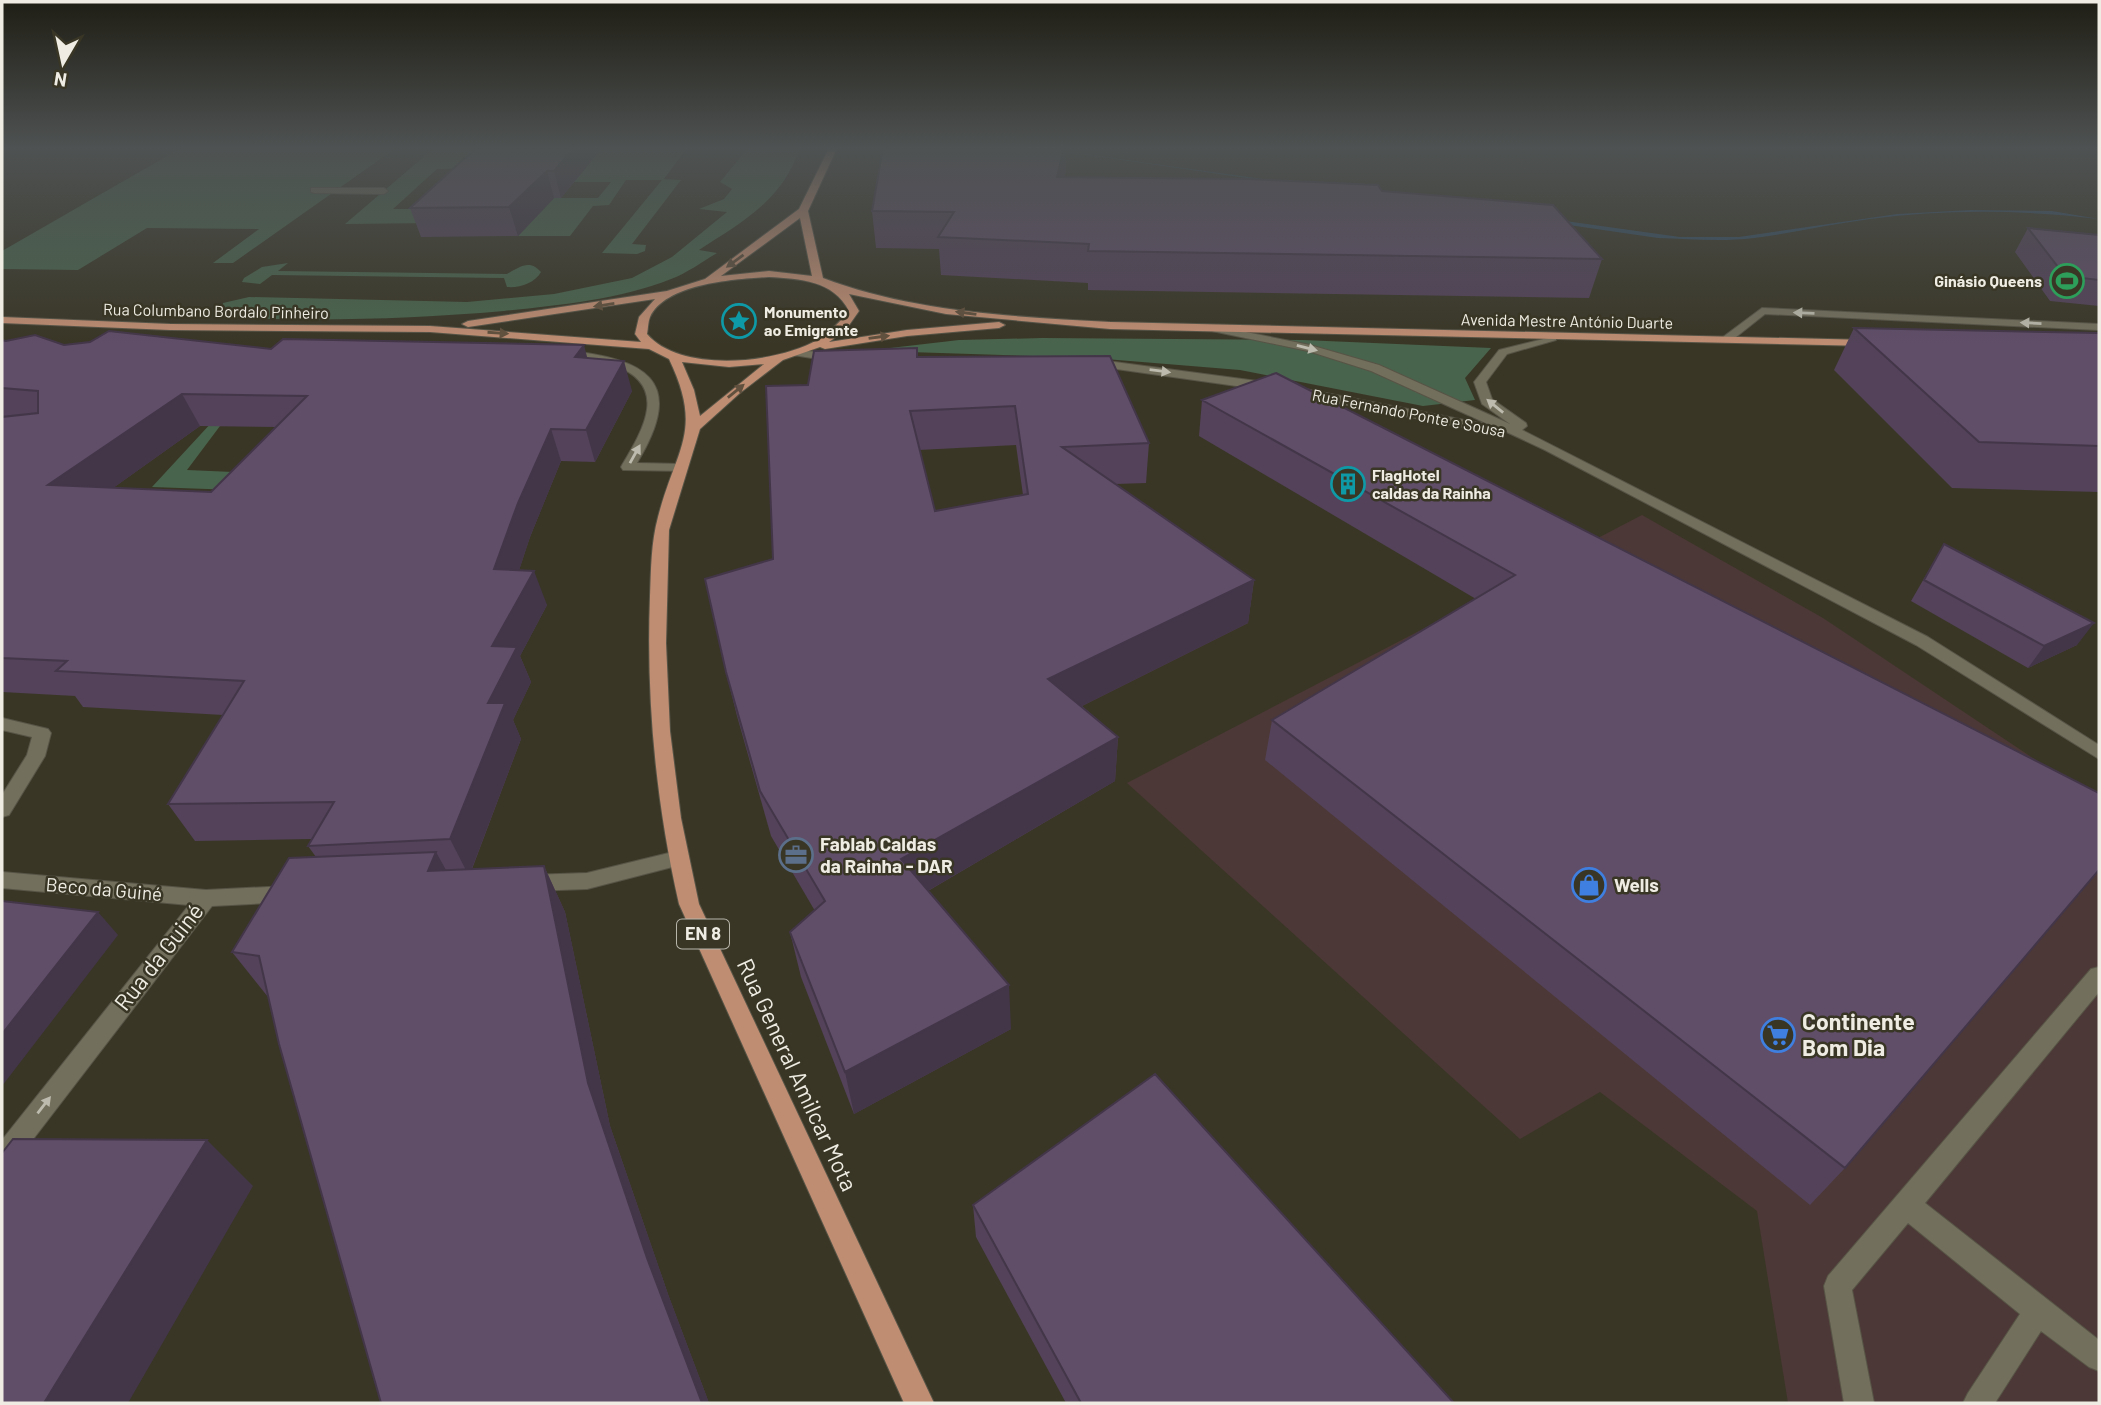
<svg xmlns="http://www.w3.org/2000/svg" width="2101" height="1405" font-family="Barlow,sans-serif">
<style>
.commercial{fill:#4c3836}
.green{fill:#49644c}
.water{fill:#354f66}
.lines{fill:none;stroke-linecap:round;stroke-linejoin:round}
.minor-casing{stroke:#575446;stroke-width:2}
.major-casing{stroke:#575446;stroke-width:2}
.minor{fill:#736f5d;fill-rule:evenodd}
.major{fill:#bf8d72;fill-rule:evenodd}
.wall{fill:#534259;fill-rule:evenodd}
.shaded-wall{fill:#433649}
.building{fill:#604d68;stroke:#433649;stroke-width:2;fill-rule:evenodd}
.oneway{fill:#61503d}
.oneway2{fill:#bdbbad}
.labels{text-anchor:middle;stroke-width:5;stroke-linejoin:round;paint-order:stroke}
.far-poi-label{font-size:16px;font-weight:bold;fill:#efede3;stroke:#393626;text-anchor:start}
.far-street-label{font-size:16px;fill:#efede3;stroke:#393626}
.shield{fill:#393626;stroke:#b8b6aa;stroke-width:2}
.shield-label{font-size:18px;font-weight:bold;fill:#efede3}
.poi-label{font-size:19px;font-weight:bold;fill:#efede3;stroke:#393626;text-anchor:start}
.street-label{font-size:19px;fill:#efede3;stroke:#393626}
.near-street-label{font-size:23px;fill:#efede3;stroke:#393626}
.near-poi-label{font-size:23px;font-weight:bold;fill:#efede3;stroke:#393626;text-anchor:start}
</style>
<rect width="100%" height="100%" fill="#393626"/>
<path class="commercial" d="M 1642,515 L 1823,618 L 2099,802 L 2099,1403 L 1788,1403 L 1757,1211 L 1600,1092 L 1520,1139 L 1127,783 Z"/>
<path class="green" d="M 181,148 L 396,148 L 233,263 L 213,263 L 259,229 L 147,228 L 78,270 L 2,269 L 2,251 Z
M 434,148 L 493,148 L 498,168 L 437,169 L 393,209 L 449,209 L 435,223 L 345,224 Z
M 602,148 L 687,148 L 664,179 L 681,180 L 632,244 L 646,245 L 645,251 L 637,254 L 602,253 L 662,180 L 626,180 L 609,205 L 593,206 L 570,236 L 518,236 L 554,198 L 598,198 L 611,182 L 574,182 Z
M 748,148 L 801,148 C 795,160 789,175 780,186 C 759,214 728,231 699,250 L 717,253 C 702,262 687,273 671,279 C 618,300 559,305 504,311 C 410,319 316,322 222,317 L 223,303 L 249,297 L 467,302 L 554,294 L 632,278 L 672,257 L 727,212 L 699,209 L 724,199 L 732,189 L 720,182 Z
M 288,263 L 278,271 L 507,274 C 520,267 529,259 541,272 C 535,283 520,288 507,287 L 504,278 L 272,275 L 260,284 L 242,282 L 244,278 L 262,267 Z
M 1042,338 L 1303,340 L 1491,348 L 1465,378 L 1475,400 L 1423,406 L 1240,370 L 1093,358 L 909,352 L 890,348 L 959,340 Z
M 235,406 L 187,470 L 278,474 L 262,491 L 152,487 L 225,408 Z"/>
<path class="water" d="M 1040,148 L 1680,237 L 1739,237 L 1897,214 L 1971,210 L 2052,211 L 2099,219 C 2023,210 1947,209 1870,219 C 1831,224 1793,233 1754,238 C 1722,242 1690,239 1658,238 Z"/>
<g class="lines">
<g class="minor-casing">
<path id="minor" d="M 311,188 L 384,188 L 388,191 L 384,194 L 314,193 L 311,192 Z
M 1762,308 L 2099,324 L 2099,330 L 1765,314 L 1731,341 L 1723,341 L 1723,337 Z
M 1216,326 L 1310,345 L 1379,365 L 1510,424 L 1482,404 L 1474,382 L 1499,350 L 1556,336 L 1556,340 L 1507,354 L 1486,382 L 1492,399 L 1526,423 L 1527,426 L 1522,430 L 1928,637 L 2099,745 L 2099,759 L 1916,645 L 1545,450 L 1498,428 L 1492,433 L 1296,395 L 1294,392 L 1300,388 L 1490,425 L 1371,371 L 1308,351 L 1212,331 L 1210,329 Z
M 564,350 C 645,359 688,379 637,463 L 681,464 L 686,465 L 686,471 L 623,470 L 621,467 C 643,430 671,385 613,365 C 596,359 578,359 560,355 L 560,351 Z
M 797,350 L 837,354 L 843,358 L 837,362 L 793,355 L 793,351 Z
M 1092,359 L 1272,383 L 1278,387 L 1272,391 L 1088,365 L 1086,363 Z
M 2,718 L 48,729 L 51,733 L 45,756 L 9,815 L 2,817 L 2,795 L 27,755 L 32,737 L 2,730 Z
M 677,851 L 684,854 L 687,859 L 684,864 L 587,889 L 530,891 L 523,889 L 520,883 L 523,877 L 530,875 L 587,873 Z
M 2,872 L 206,890 L 288,886 L 295,888 L 298,894 L 295,900 L 288,902 L 212,906 L 11,1168 L 2,1171 L 2,1140 L 189,905 L 2,888 Z
M 2099,967 L 2099,992 L 1925,1203 L 2099,1340 L 2099,1371 L 2089,1367 L 2041,1331 L 1995,1403 L 1963,1403 L 1968,1393 L 2020,1314 L 1908,1223 L 1852,1290 L 1874,1403 L 1844,1403 L 1824,1286 L 1828,1276 L 2091,969 Z"/>
</g>
<g class="major-casing">
<path id="major" d="M 829,148 L 837,148 L 808,211 L 823,278 C 912,312 1015,317 1110,322 L 1868,340 L 1874,343 L 1868,346 L 1110,329 L 946,314 L 849,294 L 859,311 L 845,331 L 829,342 L 907,330 L 999,322 L 1005,325 L 999,328 L 907,336 L 825,349 L 820,347 L 783,360 L 740,393 L 700,429 L 669,530 L 666,643 L 670,731 L 681,818 L 699,904 L 934,1403 L 904,1403 L 679,904 C 656,803 646,700 650,596 C 651,569 651,543 658,517 C 676,447 704,432 669,359 L 649,349 L 430,332 L 170,330 L 2,323 L 2,317 L 170,324 L 430,326 L 641,342 L 635,334 L 639,317 L 655,299 L 468,327 L 462,324 L 468,321 L 667,291 L 705,279 L 799,209 ZM 800,218 L 812,276 L 769,271 L 721,276 ZM 769,277 C 800,279 833,280 849,311 C 839,323 830,332 817,340 C 775,364 680,373 647,334 C 648,329 648,322 650,317 C 666,283 737,279 769,277 ZM 682,362 L 729,367 L 764,364 L 700,416 L 694,390 Z"/>
</g>
<use href="#minor" class="minor"/>
<use href="#major" class="major"/>
</g>
<path class="wall" d="M 602,148 L 561,198 L 554,198 L 518,236 L 421,237 L 410,208 Z
M 1066,170 L 1065,177 L 1382,191 L 1602,259 L 1589,298 L 1088,290 L 1088,283 L 941,275 L 939,249 L 876,248 L 872,211 Z
M 2028,228 L 2099,235 L 2099,306 L 2050,301 L 2015,252 Z
M 1854,328 L 2099,333 L 2099,492 L 1952,488 L 1834,370 Z
M 2,340 L 64,345 L 271,349 L 587,358 L 632,391 L 595,462 L 561,461 L 530,537 L 519,570 L 547,605 L 520,656 L 531,682 L 513,720 L 521,739 L 472,869 L 544,866 L 565,912 L 610,1126 L 669,1297 L 709,1403 L 381,1403 L 268,997 L 232,952 L 316,857 L 308,846 L 312,839 L 195,841 L 168,804 L 223,715 L 83,707 L 75,696 L 2,692 ZM 200,426 L 276,427 L 211,492 L 113,488 Z
M 917,348 L 918,357 L 1149,443 L 1146,483 L 1116,484 L 1254,580 L 1248,623 L 1082,706 L 1118,737 L 1115,781 L 928,891 L 1011,1029 L 854,1114 L 801,977 L 790,932 L 815,911 L 771,836 L 737,716 L 726,672 L 773,559 ZM 1016,445 L 1023,495 L 935,511 L 919,450 Z
M 1202,400 L 2099,793 L 1845,1168 L 1810,1205 L 1265,760 L 1272,720 L 1476,599 L 1199,436 Z
M 1944,544 L 2077,645 L 2028,668 L 1911,601 Z
M 973,1205 L 1454,1403 L 1066,1403 L 976,1237 Z"/>
<path class="shaded-wall" d="M 574,148 L 602,148 L 561,198 L 554,171 Z
M 1064,148 L 1066,148 L 1066,170 L 1057,212 L 1057,177 Z
M 547,171 L 554,198 L 518,236 L 509,207 Z
M 584,345 L 592,376 L 575,357 Z
M 624,361 L 632,391 L 595,462 L 586,430 Z
M 182,394 L 200,426 L 71,518 L 48,485 Z
M 551,429 L 561,461 L 530,537 L 508,604 L 494,569 L 518,503 Z
M 534,571 L 547,605 L 520,656 L 531,682 L 513,720 L 521,739 L 469,876 L 450,839 L 488,703 L 492,646 Z
M 1254,580 L 1248,623 L 1048,723 L 1048,679 Z
M 2094,623 L 2077,645 L 2028,668 L 2044,646 Z
M 1118,737 L 1115,781 L 907,903 L 901,859 Z
M 436,852 L 461,897 L 428,871 Z
M 544,866 L 565,912 L 610,1126 L 669,1297 L 709,1403 L 702,1403 L 647,1258 L 588,1083 Z
M 98,912 L 118,935 L 2,1086 L 2,1034 Z
M 1009,985 L 1011,1029 L 854,1114 L 845,1072 Z
M 207,1140 L 253,1186 L 128,1403 L 44,1403 L 74,1354 Z"/>
<path class="building" d="M 476,148 L 574,148 L 554,171 L 547,171 L 509,207 L 410,208 Z
M 883,148 L 1064,148 L 1057,177 L 1248,179 L 1378,185 L 1382,191 L 1553,205 L 1602,259 L 1088,251 L 1089,244 L 938,237 L 954,212 L 872,211 Z
M 2028,228 L 2099,235 L 2099,280 L 2065,276 Z
M 1854,328 L 2099,333 L 2099,446 L 1979,442 Z
M 109,331 L 271,349 L 283,339 L 584,345 L 575,357 L 624,361 L 586,430 L 551,429 L 518,503 L 494,569 L 534,571 L 492,646 L 517,647 L 488,703 L 505,703 L 450,839 L 308,846 L 334,802 L 168,804 L 244,681 L 56,671 L 67,661 L 2,658 L 2,417 L 38,413 L 38,391 L 2,388 L 2,340 L 6,341 L 35,335 L 64,345 L 90,342 ZM 182,394 L 307,396 L 211,492 L 48,485 Z
M 917,348 L 917,357 L 1110,356 L 1149,443 L 1062,447 L 1254,580 L 1048,679 L 1118,737 L 901,859 L 1009,985 L 845,1072 L 790,932 L 825,901 L 760,791 L 726,672 L 705,579 L 773,559 L 766,386 L 808,385 L 814,351 ZM 1015,406 L 1028,494 L 935,511 L 910,411 Z
M 1276,373 L 2099,793 L 2099,870 L 1845,1168 L 1272,720 L 1515,575 L 1202,400 Z
M 1944,544 L 2094,623 L 2044,646 L 1924,580 Z
M 436,852 L 428,871 L 544,866 L 588,1083 L 647,1258 L 702,1403 L 381,1403 L 279,1044 L 259,956 L 232,952 L 289,858 Z
M 2,901 L 98,912 L 2,1034 Z
M 1155,1074 L 1454,1403 L 1081,1403 L 973,1205 Z
M 13,1139 L 207,1140 L 74,1354 L 44,1403 L 2,1403 L 2,1153 Z"/>
<defs><path id="oneway-solid" d="M-6-.8H1V-3.2L6.5 0L1 3.2V.8H-6Z" transform="scale(1.75)"/></defs>
<g class="oneway">
<use href="#oneway-solid" transform="translate(735 261) rotate(144)"/>
<use href="#oneway-solid" transform="translate(604 305) rotate(171)"/>
<use href="#oneway-solid" transform="translate(966 313) rotate(-172)"/>
<use href="#oneway-solid" transform="translate(498 333) rotate(4)"/>
<use href="#oneway-solid" transform="translate(879 337) rotate(-8)"/>
<use href="#oneway-solid" transform="translate(736 391) rotate(-39)"/>
</g>
<g class="oneway2">
<use href="#oneway-solid" transform="translate(1804 313) rotate(-178)"/>
<use href="#oneway-solid" transform="translate(2031 323) rotate(-177)"/>
<use href="#oneway-solid" transform="translate(1307 348) rotate(14)"/>
<use href="#oneway-solid" transform="translate(1160 371) rotate(7)"/>
<use href="#oneway-solid" transform="translate(1495 406) rotate(-141)"/>
<use href="#oneway-solid" transform="translate(635 454) rotate(-61)"/>
<use href="#oneway-solid" transform="translate(44 1105) rotate(-52)"/>
</g>
<linearGradient id="sky" x2="0" y2="1"><stop stop-color="#1f1e15"/><stop offset="0.43" stop-color="#4e5252"/><stop offset="1" stop-color="#4e5252" stop-opacity="0"/></linearGradient>
<rect width="2101" height="344" fill="url(#sky)"/>
<defs>
<g id="stadium-ring" transform="scale(1.75)"><circle r="9.5" fill="#393626" stroke="#2e9e5b" stroke-width="1.5"/><path d="M0-5a6.5 5 0 1 0 0 10a6.5 5 0 1 0 0-10ZM-3.5-1.8h7v3.6h-7Z" fill="#2e9e5b"/></g>
<g id="sight-ring" transform="scale(1.75)"><circle r="9.5" fill="#393626" stroke="#0f9aa8" stroke-width="1.5"/><path d="M0-6L1.8-2.2L6-1.7L2.9 1.2L3.7 5.4L0 3.3L-3.7 5.4L-2.9 1.2L-6-1.7L-1.8-2.2Z" fill="#0f9aa8"/></g>
<g id="building-ring" transform="scale(1.75)"><circle r="9.5" fill="#393626" stroke="#0f9aa8" stroke-width="1.5"/><path d="M-4-6H4V6H1V3H-1V6H-4ZM-2.5-4.3h1.7v1.8h-1.7ZM.8-4.3h1.7v1.8H.8ZM-2.5-1h1.7V.8h-1.7ZM.8-1h1.7V.8H.8Z" fill="#0f9aa8"/></g>
<g id="office-ring" transform="scale(1.75)"><circle r="9.5" fill="#393626" stroke="#5c6f8a" stroke-width="1.5"/><path d="M-6-3h4V-5.5h4V-3h4V5H-6ZM-1-4.5V-3h2v-1.5ZM-6 0V1H6V0Z" fill="#5c6f8a"/></g>
<g id="shop-ring" transform="scale(1.75)"><circle r="9.5" fill="#393626" stroke="#3f7fe0" stroke-width="1.5"/><path d="M-5-2.5h2.3a2.7 3.5 0 0 1 5.4 0H5L5.5 6h-11ZM-1.5-2.5h3a1.5 2.3 0 0 0-3 0Z" fill="#3f7fe0"/></g>
<g id="supermarket-ring" transform="scale(1.75)"><circle r="9.5" fill="#393626" stroke="#3f7fe0" stroke-width="1.5"/><path d="M-6-5.5h2.5l.6 2H6L4.5 2H-2.5L-4.4-4H-6ZM-1.5 3.2a1.3 1.3 0 1 0 .1 0ZM3 3.2a1.3 1.3 0 1 0 .1 0Z" fill="#3f7fe0"/></g>
</defs>
<g fill-rule="evenodd">
<use href="#stadium-ring" x="2067" y="281"/>
<use href="#sight-ring" x="739" y="321"/>
<use href="#building-ring" x="1348" y="484"/>
<use href="#office-ring" x="796" y="855"/>
<use href="#shop-ring" x="1589" y="885"/>
<use href="#supermarket-ring" x="1778" y="1035"/>
</g>
<g class="labels">
<g class="far-poi-label">
<text x="2042" y="287" text-anchor="end">Ginásio Queens</text>
<text x="764" y="318">Monumento<tspan x="764" dy="18">ao Emigrante</tspan></text>
<text x="1372" y="481">FlagHotel<tspan x="1372" dy="18">caldas da Rainha</tspan></text>
</g>
<g class="far-street-label">
<text transform="translate(216 311) rotate(1)" y="6">Rua Columbano Bordalo Pinheiro</text>
<text transform="translate(1567 321) rotate(1)" y="6">Avenida Mestre António Duarte</text>
<text transform="translate(1409 413) rotate(11)" y="6">Rua Fernando Ponte e Sousa</text>
</g>
<rect class="shield" x="677" y="919.5" width="52" height="29" rx="5"/>
<g class="shield-label">
<text x="703" y="940">EN 8</text>
</g>
<g class="poi-label">
<text x="820" y="851">Fablab Caldas<tspan x="820" dy="22">da Rainha - DAR</tspan></text>
<text x="1614" y="892">Wells</text>
</g>
<g class="street-label">
<text transform="translate(104 889) rotate(5)" y="7">Beco da Guiné</text>
</g>
<g class="near-street-label">
<text transform="translate(159 957) rotate(-52)" y="8">Rua da Guiné</text>
<text transform="translate(797 1075) rotate(65)" y="8">Rua General Amilcar Mota</text>
</g>
<g class="near-poi-label">
<text x="1802" y="1030">Continente<tspan x="1802" dy="26">Bom Dia</tspan></text>
</g>
</g>
<rect width="2101" height="1405" fill="none" stroke="#efede3" stroke-width="7"/>
<g transform="translate(63 63) rotate(189)" stroke="#393626" stroke-width="5" paint-order="stroke">
<path d="M0-5L12 26L0 18L-12 26Z" fill="#efede3"/>
<text y="-10" font-size="19" font-weight="bold" text-anchor="middle" fill="#efede3">N</text>
</g>
</svg>
